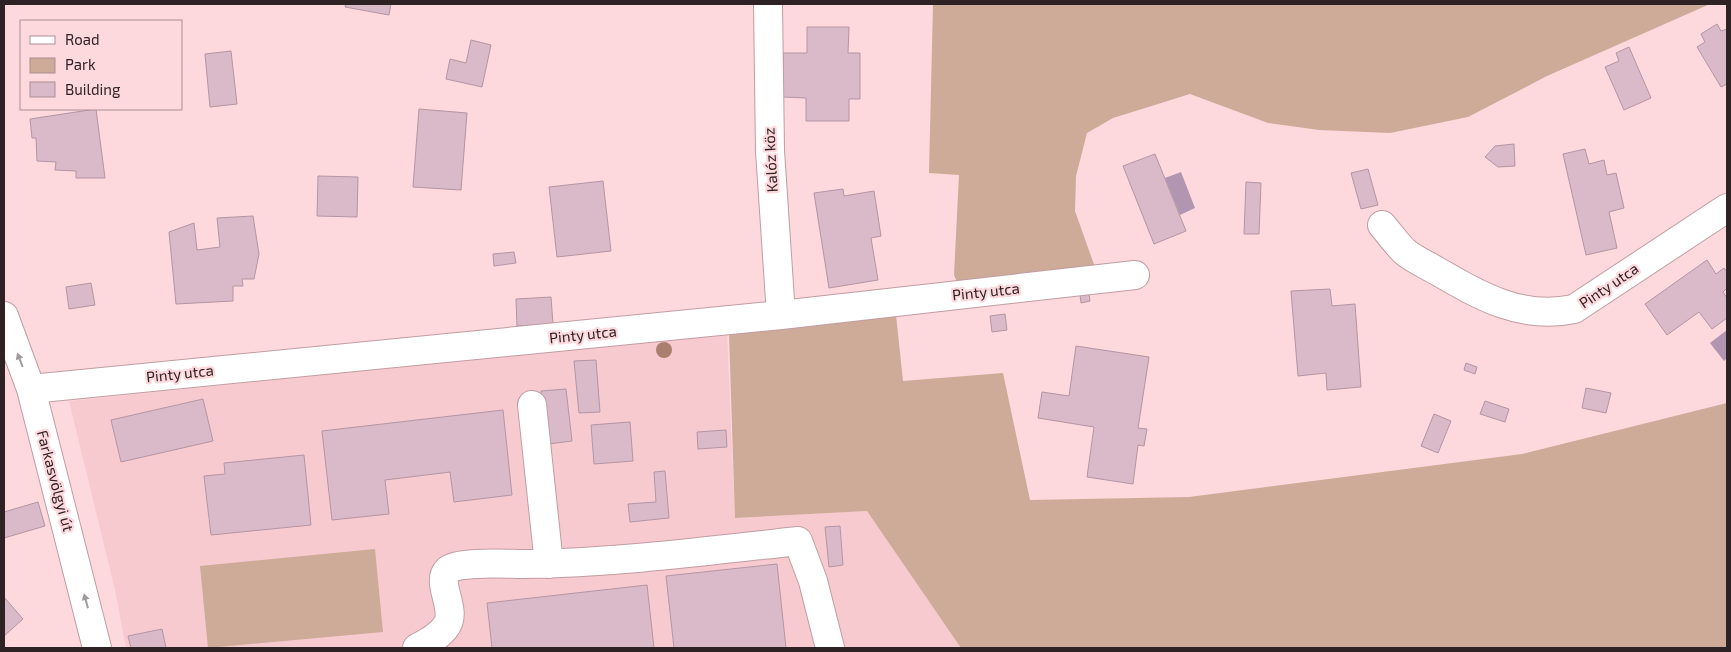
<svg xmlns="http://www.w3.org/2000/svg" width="1731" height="652" font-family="'Exo 2',sans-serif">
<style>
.built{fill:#f7cad0}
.green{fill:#cdab98}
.water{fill:#b195b1}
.building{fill:#dabac9;stroke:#b495a4}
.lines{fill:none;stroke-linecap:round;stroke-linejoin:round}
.minor-casing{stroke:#c09da2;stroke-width:30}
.minor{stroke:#fff;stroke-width:28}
.tree{fill:#aa7f70}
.oneway{fill:#a19c9c}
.labels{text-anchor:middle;stroke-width:4.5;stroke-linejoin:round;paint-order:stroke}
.street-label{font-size:15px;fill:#2f2224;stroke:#fdd8dd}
</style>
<rect width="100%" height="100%" fill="#fdd8dd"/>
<path class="built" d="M 727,333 L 735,518 L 867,511 L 978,648 L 126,648 L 115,590 L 69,401 Z"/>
<path class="green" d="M 933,4 L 1710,4 L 1547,76 L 1468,117 L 1390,133 L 1319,130 L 1268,123 L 1190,94 L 1113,118 L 1087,133 L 1076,176 L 1075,211 L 1097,273 L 959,286 L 954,275 L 959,175 L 929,173 Z
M 896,315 L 903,381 L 1003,373 L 1030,500 L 1189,497 L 1522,454 L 1727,403 L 1727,648 L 961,648 L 867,511 L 735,518 L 729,333 Z
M 375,549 L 383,632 L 208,648 L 200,566 Z"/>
<path class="water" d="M 1181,172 L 1195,208 L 1180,215 L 1165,178 Z
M 1727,330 L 1727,358 L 1724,361 L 1710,343 Z"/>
<path class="building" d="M 346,4 L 391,4 L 389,15 L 345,7 Z
M 1717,24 L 1721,31 L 1727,29 L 1727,84 L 1721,87 L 1697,47 L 1705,42 L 1701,34 Z
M 807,27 L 849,27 L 848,53 L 860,53 L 860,99 L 849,99 L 849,121 L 806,121 L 806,98 L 783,97 L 783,53 L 807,53 Z
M 471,40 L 491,45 L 482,87 L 446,79 L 450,59 L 466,63 Z
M 1629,47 L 1651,98 L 1624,110 L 1605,67 L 1619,61 L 1616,53 Z
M 231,51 L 237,104 L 210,107 L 205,54 Z
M 96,109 L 105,178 L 76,178 L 76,171 L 55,170 L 56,162 L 37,161 L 36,138 L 32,138 L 30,119 Z
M 419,109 L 467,113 L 461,190 L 413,187 Z
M 1514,144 L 1515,166 L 1498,167 L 1485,157 L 1495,146 Z
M 1585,149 L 1589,164 L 1604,160 L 1607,175 L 1616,173 L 1624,208 L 1609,212 L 1617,248 L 1586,255 L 1563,154 Z
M 1155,154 L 1186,231 L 1154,244 L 1123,166 Z
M 1368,169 L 1378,205 L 1361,209 L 1351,173 Z
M 318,176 L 358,177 L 357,217 L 317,216 Z
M 603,181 L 611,251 L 557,257 L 549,187 Z
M 1246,182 L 1261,183 L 1259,234 L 1244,234 Z
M 843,189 L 844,196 L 874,191 L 881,236 L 871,238 L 878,280 L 829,288 L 814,193 Z
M 253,216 L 259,254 L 254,279 L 242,279 L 243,286 L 233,286 L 233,301 L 176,304 L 169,232 L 194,223 L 197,250 L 220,247 L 217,218 Z
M 514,252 L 516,263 L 494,266 L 493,254 Z
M 1707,260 L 1716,274 L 1724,268 L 1727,272 L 1727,288 L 1723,292 L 1727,298 L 1727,318 L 1712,329 L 1699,312 L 1667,335 L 1645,304 Z
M 91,283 L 95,305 L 69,309 L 66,287 Z
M 1330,289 L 1332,306 L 1355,304 L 1361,387 L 1327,390 L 1326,373 L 1298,376 L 1291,291 Z
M 1089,294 L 1090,301 L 1081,303 L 1080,295 Z
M 551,297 L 553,324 L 517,326 L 516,299 Z
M 1005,314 L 1007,330 L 992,332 L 990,316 Z
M 1076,346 L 1149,357 L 1138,428 L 1147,429 L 1144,446 L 1138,445 L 1133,484 L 1087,477 L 1094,427 L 1038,418 L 1042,392 L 1069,396 Z
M 596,360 L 600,412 L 579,413 L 574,361 Z
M 1466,363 L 1477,367 L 1475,374 L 1464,370 Z
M 1586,388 L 1611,393 L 1606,413 L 1582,408 Z
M 566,389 L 572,441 L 548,444 L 541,391 Z
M 203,399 L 213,441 L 121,462 L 111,420 Z
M 1485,401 L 1509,409 L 1505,422 L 1480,414 Z
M 503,410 L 512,495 L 454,502 L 450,472 L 385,480 L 389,514 L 332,520 L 322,431 Z
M 1434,414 L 1451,421 L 1438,453 L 1421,446 Z
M 630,422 L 633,461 L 594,464 L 591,425 Z
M 726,430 L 727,447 L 698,449 L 697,432 Z
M 304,455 L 311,525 L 211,535 L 204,476 L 225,474 L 224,463 Z
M 665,471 L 669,518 L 630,522 L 628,504 L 656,502 L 654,472 Z
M 38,502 L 45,526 L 4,538 L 4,512 Z
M 840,526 L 843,565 L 829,567 L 825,527 Z
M 777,564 L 786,648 L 674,648 L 666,576 Z
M 647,585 L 654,648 L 492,648 L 487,603 Z
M 4,597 L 23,619 L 4,636 Z
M 162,629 L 166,648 L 131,648 L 128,636 Z"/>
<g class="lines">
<g class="minor-casing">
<path id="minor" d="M 768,4 L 770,151 L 781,315
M 1382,225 C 1389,233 1396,243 1404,251 C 1413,259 1427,265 1437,271 C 1482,297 1522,320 1574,309 L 1727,208
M 4,316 L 31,389 L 97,648
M 31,389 L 781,315 L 1135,275
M 532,405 L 549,564
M 417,648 C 428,642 440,636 447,625 C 457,608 435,582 448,570 C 457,561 508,564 522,564 C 615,563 707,551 798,541 L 813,581 L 830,648"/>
</g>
<use href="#minor" class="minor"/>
</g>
<circle class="tree" cx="664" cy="350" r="8"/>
<defs><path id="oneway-solid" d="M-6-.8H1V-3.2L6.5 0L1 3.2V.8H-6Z" transform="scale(1.25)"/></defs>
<g class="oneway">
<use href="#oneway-solid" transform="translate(20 360) rotate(-111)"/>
<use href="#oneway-solid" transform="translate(86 601) rotate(-105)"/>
</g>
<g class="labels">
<g class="street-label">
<text transform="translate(771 160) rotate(-93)" y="5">Kalóz köz</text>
<text transform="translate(1609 286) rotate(-34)" y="5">Pinty utca</text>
<text transform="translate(986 292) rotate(-6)" y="5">Pinty utca</text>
<text transform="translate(583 335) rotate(-6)" y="5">Pinty utca</text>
<text transform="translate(180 374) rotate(-6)" y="5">Pinty utca</text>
<text transform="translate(55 481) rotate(75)" y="5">Farkasvölgyi út</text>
</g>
</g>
<rect width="1731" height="652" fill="none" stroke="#2f2224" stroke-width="10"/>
<rect x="20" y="20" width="162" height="90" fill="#fdd8dd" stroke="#ab8f93"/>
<rect x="30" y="36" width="25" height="8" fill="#ffffff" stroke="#ab8f93"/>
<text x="65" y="45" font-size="15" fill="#2f2224">Road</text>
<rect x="30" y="58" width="25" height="15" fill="#cdab98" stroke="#ab8f93"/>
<text x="65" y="70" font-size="15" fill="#2f2224">Park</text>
<rect x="30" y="82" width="25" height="15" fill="#dabac9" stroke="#ab8f93"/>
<text x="65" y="95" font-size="15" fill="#2f2224">Building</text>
</svg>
